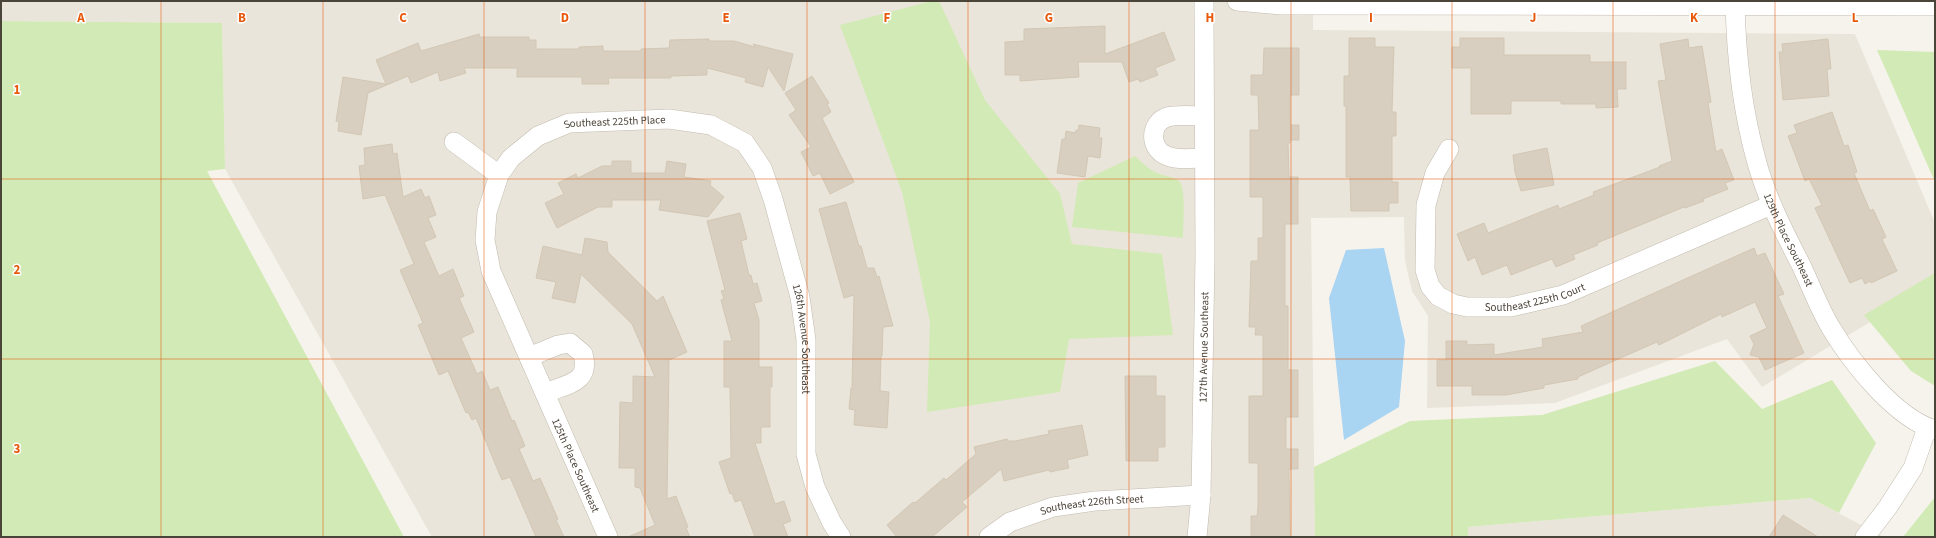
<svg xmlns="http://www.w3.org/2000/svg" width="1936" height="538" font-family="'Source Sans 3',sans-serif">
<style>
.residential{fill:#eae5da}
.green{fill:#d2eab5}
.water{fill:#a9d4f2}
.building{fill:#d8cfc1;stroke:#d3c7b4}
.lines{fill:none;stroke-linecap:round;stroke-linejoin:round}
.minor-casing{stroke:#c2bbae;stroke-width:20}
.minor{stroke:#fff;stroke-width:19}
.grid{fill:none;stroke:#e8590c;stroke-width:1;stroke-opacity:0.55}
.labels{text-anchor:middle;stroke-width:3;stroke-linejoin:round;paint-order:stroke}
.street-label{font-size:11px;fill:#4b4439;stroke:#fff}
.grid-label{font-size:13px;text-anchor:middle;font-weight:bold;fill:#e8590c;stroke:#fff;stroke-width:3;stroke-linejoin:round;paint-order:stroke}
</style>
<rect width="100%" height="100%" fill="#f6f3ec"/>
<path class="residential" d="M 1,1 L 1313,1 L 1313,30 L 1855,34 L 1935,223 L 1935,283 L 1762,387 L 1727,339 L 1555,403 L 1427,408 L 1428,316 L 1412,291 L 1405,261 L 1404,217 L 1311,218 L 1315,537 L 432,537 L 225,169 L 222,23 L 1,21 Z
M 1810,498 L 1884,537 L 1468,537 L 1468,527 Z"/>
<path class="green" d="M 932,1 L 939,1 L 985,100 L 1060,194 L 1072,244 L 1162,254 L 1173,335 L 1069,339 L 1060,392 L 927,412 L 930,322 L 902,192 L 840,25 Z
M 1,21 L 222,23 L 225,169 L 207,171 L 404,537 L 1,537 Z
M 1877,50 L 1935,52 L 1935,182 Z
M 1135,156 C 1142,163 1149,169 1157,173 C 1163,176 1176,177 1180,182 C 1186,191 1183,226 1183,238 L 1072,227 L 1078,183 Z
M 1935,273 L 1935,386 L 1911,371 L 1864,315 Z
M 1715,361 L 1762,409 L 1832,380 L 1876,443 L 1839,513 L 1810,498 L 1468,527 L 1468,537 L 1315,537 L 1314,467 L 1410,421 L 1542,415 Z
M 1935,497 L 1935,537 L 1903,537 Z"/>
<path class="water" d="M 1384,248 L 1405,341 L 1399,407 L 1344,440 L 1329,298 L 1346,250 Z"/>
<path class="building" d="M 1105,26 L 1105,54 L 1164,32 L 1175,60 L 1155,68 L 1158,75 L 1140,82 L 1138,79 L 1129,82 L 1122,62 L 1078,62 L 1079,77 L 1020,81 L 1020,75 L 1005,75 L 1005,42 L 1024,41 L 1024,29 Z
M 479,34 L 480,37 L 529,37 L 529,40 L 536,40 L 536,49 L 579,49 L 579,47 L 603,46 L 603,51 L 641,51 L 641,49 L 669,48 L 670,40 L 709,39 L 709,41 L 734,41 L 755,47 L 753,44 L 793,54 L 784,91 L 768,67 L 763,87 L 745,82 L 746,78 L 707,68 L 707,75 L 671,76 L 671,78 L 608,78 L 609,84 L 582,84 L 582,77 L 517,77 L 517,68 L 464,68 L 466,73 L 440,81 L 438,72 L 411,83 L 408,76 L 368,93 L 361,135 L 338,131 L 339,122 L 336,121 L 343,77 L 386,84 L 376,60 L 418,43 L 421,51 Z
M 1349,38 L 1375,38 L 1375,47 L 1394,47 L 1392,112 L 1396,112 L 1396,136 L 1392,136 L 1392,182 L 1398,182 L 1398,203 L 1389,203 L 1389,211 L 1351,211 L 1350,177 L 1346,177 L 1346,106 L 1344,106 L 1344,76 L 1349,76 Z
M 1460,38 L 1504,38 L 1504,55 L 1590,55 L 1590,62 L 1626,62 L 1626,89 L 1617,89 L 1618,107 L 1596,108 L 1596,104 L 1561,104 L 1561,101 L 1511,101 L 1511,114 L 1471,114 L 1471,68 L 1452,68 L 1452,47 L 1460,47 Z
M 1688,39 L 1689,48 L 1702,46 L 1711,102 L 1708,103 L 1716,152 L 1722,149 L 1734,180 L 1725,183 L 1728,189 L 1703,199 L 1704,201 L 1685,208 L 1684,207 L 1597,243 L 1598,245 L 1573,255 L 1575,259 L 1556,267 L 1552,259 L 1511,275 L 1507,265 L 1482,275 L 1475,257 L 1468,261 L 1457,234 L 1484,223 L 1488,233 L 1558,205 L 1559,209 L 1594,195 L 1593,192 L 1660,167 L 1659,166 L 1672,161 L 1658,81 L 1666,80 L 1660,44 Z
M 1828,39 L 1831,69 L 1827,69 L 1829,96 L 1783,100 L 1779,52 L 1783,52 L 1782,44 Z
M 1264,48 L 1299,48 L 1299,95 L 1290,95 L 1290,125 L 1299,125 L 1299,140 L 1290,140 L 1290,143 L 1288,143 L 1289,177 L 1298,177 L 1298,224 L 1285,224 L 1285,306 L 1288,306 L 1288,370 L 1298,370 L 1298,417 L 1286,417 L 1286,449 L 1298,449 L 1298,469 L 1289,469 L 1290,537 L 1251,537 L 1251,516 L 1257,516 L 1258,508 L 1258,463 L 1249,463 L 1249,396 L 1263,396 L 1263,335 L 1255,335 L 1256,327 L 1249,327 L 1251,261 L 1258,261 L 1258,238 L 1263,238 L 1263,197 L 1250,197 L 1250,130 L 1259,130 L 1258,95 L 1251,95 L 1251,75 L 1263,75 Z
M 812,76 L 829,103 L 827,104 L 831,112 L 822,118 L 854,182 L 830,194 L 820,173 L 813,176 L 801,152 L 811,147 L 789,115 L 796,110 L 785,93 Z
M 1832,112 L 1844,146 L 1848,145 L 1857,172 L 1854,173 L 1870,211 L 1873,209 L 1886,237 L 1882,239 L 1897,271 L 1871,283 L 1870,281 L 1865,284 L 1862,278 L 1850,283 L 1815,208 L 1822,205 L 1809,179 L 1805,181 L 1788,136 L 1797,133 L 1794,125 Z
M 1079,125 L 1100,128 L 1099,138 L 1102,138 L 1100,158 L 1088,156 L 1085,177 L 1057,173 L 1062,139 L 1065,139 L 1066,131 L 1075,133 L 1076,130 L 1078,131 Z
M 392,144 L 393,154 L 397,153 L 403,197 L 421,189 L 425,198 L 429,196 L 436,215 L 428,218 L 436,237 L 424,242 L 439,276 L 453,269 L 464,296 L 459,298 L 474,332 L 461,338 L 477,374 L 482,371 L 490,390 L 498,387 L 512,421 L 514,420 L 525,446 L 519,449 L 533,481 L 540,478 L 558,519 L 556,520 L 564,537 L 536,537 L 510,477 L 502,480 L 476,418 L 472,420 L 468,412 L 466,413 L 448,371 L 439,375 L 418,325 L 423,323 L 400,270 L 414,264 L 385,195 L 363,199 L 359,166 L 365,165 L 364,148 Z
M 1547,148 L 1554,185 L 1521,191 L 1515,172 L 1513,155 Z
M 612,161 L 631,161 L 631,173 L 665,173 L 667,161 L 686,164 L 684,177 L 711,181 L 710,185 L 724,197 L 708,217 L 659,210 L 661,200 L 612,200 L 612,207 L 598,207 L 557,228 L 545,203 L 564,194 L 558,183 L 576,174 L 578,178 L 602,166 L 612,166 Z
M 846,202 L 859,246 L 861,246 L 867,268 L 874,268 L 877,277 L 879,276 L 893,326 L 883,327 L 882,356 L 881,356 L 880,391 L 889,392 L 887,428 L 854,425 L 855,410 L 849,409 L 851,388 L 852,389 L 854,295 L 844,298 L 819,209 Z
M 740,213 L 747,239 L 741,241 L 749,275 L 751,275 L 753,284 L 757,283 L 762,301 L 754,303 L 759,320 L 759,367 L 772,367 L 772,387 L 770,387 L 770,427 L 761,427 L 761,443 L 755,443 L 775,504 L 784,501 L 791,521 L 783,524 L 788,537 L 755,537 L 741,500 L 735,502 L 732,493 L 730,494 L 719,462 L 731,458 L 730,387 L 724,387 L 724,341 L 732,341 L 721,300 L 724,299 L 721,291 L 725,290 L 707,221 Z
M 585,238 L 607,242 L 608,252 L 657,301 L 663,296 L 687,352 L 669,360 L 667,499 L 676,496 L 688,527 L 686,528 L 690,537 L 628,537 L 655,525 L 640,488 L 635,487 L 635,468 L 619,468 L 620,402 L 633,403 L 633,376 L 655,377 L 632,324 L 581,274 L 575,303 L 552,298 L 556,282 L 536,278 L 543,246 L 582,255 Z
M 1754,248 L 1757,256 L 1765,253 L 1784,294 L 1778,296 L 1804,353 L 1765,370 L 1759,357 L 1750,355 L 1754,344 L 1750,336 L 1767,328 L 1755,302 L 1722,317 L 1721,314 L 1659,345 L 1657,342 L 1625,356 L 1578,377 L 1578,379 L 1544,385 L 1544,388 L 1506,395 L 1472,395 L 1472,386 L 1437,386 L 1437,360 L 1446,360 L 1446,341 L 1467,341 L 1467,345 L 1494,344 L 1494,355 L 1543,347 L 1542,339 L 1583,332 L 1581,326 Z
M 1125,376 L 1156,376 L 1156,396 L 1165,396 L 1165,447 L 1158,447 L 1158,461 L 1126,461 Z
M 1082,425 L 1088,455 L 1067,460 L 1069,468 L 1050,472 L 1049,470 L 1004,481 L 1001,469 L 962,502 L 967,507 L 932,537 L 897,537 L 887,525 L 913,502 L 915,503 L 944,478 L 946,480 L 976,454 L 974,447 L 1007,439 L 1008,441 L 1015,441 L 1049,434 L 1048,431 Z
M 1783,515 L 1818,537 L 1769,537 Z"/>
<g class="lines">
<g class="minor-casing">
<g id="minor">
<path d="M 1237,1 L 1281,5 L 1935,6"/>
<path id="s1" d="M 1735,1 C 1736,56 1742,110 1757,163 C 1767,199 1784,232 1801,265 C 1811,286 1819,308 1831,328 C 1852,363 1895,418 1935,430"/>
<path d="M 1204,116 C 1193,116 1179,114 1167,117 C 1150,123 1149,147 1165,155 C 1176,161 1193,158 1204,158"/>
<path d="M 454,142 L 499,175"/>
<path id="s2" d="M 1449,149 L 1435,173 L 1426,205 L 1425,270 L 1430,286 L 1438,296 L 1453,304 L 1467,307 L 1511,307 L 1563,295 L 1771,205"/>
<path d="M 529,357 L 558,345 L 570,343 L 583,354 C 591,383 567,384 545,393"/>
<path id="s3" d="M 608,537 L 491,271 L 485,240 L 487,212 L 499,175 L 511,158 L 538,136 L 569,123 L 669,119 L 711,125 L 745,143 L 762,168 L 773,199 L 800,297 L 806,340 L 806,454 L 815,487 L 832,523 L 841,537"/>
<path id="s4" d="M 989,537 L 1010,522 L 1053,507 L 1095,501 L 1201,495"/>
<path id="s5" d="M 1197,537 L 1201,495 L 1205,257 L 1204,1"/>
<path d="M 1865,537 L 1888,507 L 1913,468 L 1927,428"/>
</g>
</g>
<use href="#minor" class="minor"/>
</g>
<path class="grid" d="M 161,1 L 161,537M 323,1 L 323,537M 484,1 L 484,537M 645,1 L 645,537M 807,1 L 807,537M 968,1 L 968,537M 1129,1 L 1129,537M 1291,1 L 1291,537M 1452,1 L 1452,537M 1613,1 L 1613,537M 1775,1 L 1775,537M 1,179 L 1935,179M 1,359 L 1935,359"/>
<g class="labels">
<g class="street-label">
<text dy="4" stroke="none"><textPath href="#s3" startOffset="524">Southeast 225th Place</textPath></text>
<text dy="4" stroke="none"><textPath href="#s1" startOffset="247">129th Place Southeast</textPath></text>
<text dy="4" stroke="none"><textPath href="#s2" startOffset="256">Southeast 225th Court</textPath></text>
<text dy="4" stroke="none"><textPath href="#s3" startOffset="866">126th Avenue Southeast</textPath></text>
<text dy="4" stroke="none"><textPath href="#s5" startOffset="190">127th Avenue Southeast</textPath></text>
<text transform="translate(576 465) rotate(66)" y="4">125th Place Southeast</text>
<text dy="4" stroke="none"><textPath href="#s4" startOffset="110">Southeast 226th Street</textPath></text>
</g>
</g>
<g class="grid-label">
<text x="81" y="22">A</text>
<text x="242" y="22">B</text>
<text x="403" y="22">C</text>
<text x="565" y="22">D</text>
<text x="726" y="22">E</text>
<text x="887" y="22">F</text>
<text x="1049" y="22">G</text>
<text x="1210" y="22">H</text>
<text x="1371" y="22">I</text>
<text x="1533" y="22">J</text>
<text x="1694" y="22">K</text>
<text x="1855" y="22">L</text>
<text x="17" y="94">1</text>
<text x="17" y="274">2</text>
<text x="17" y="453">3</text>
</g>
<rect width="1936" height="538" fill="none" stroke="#4b4439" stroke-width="4"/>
</svg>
